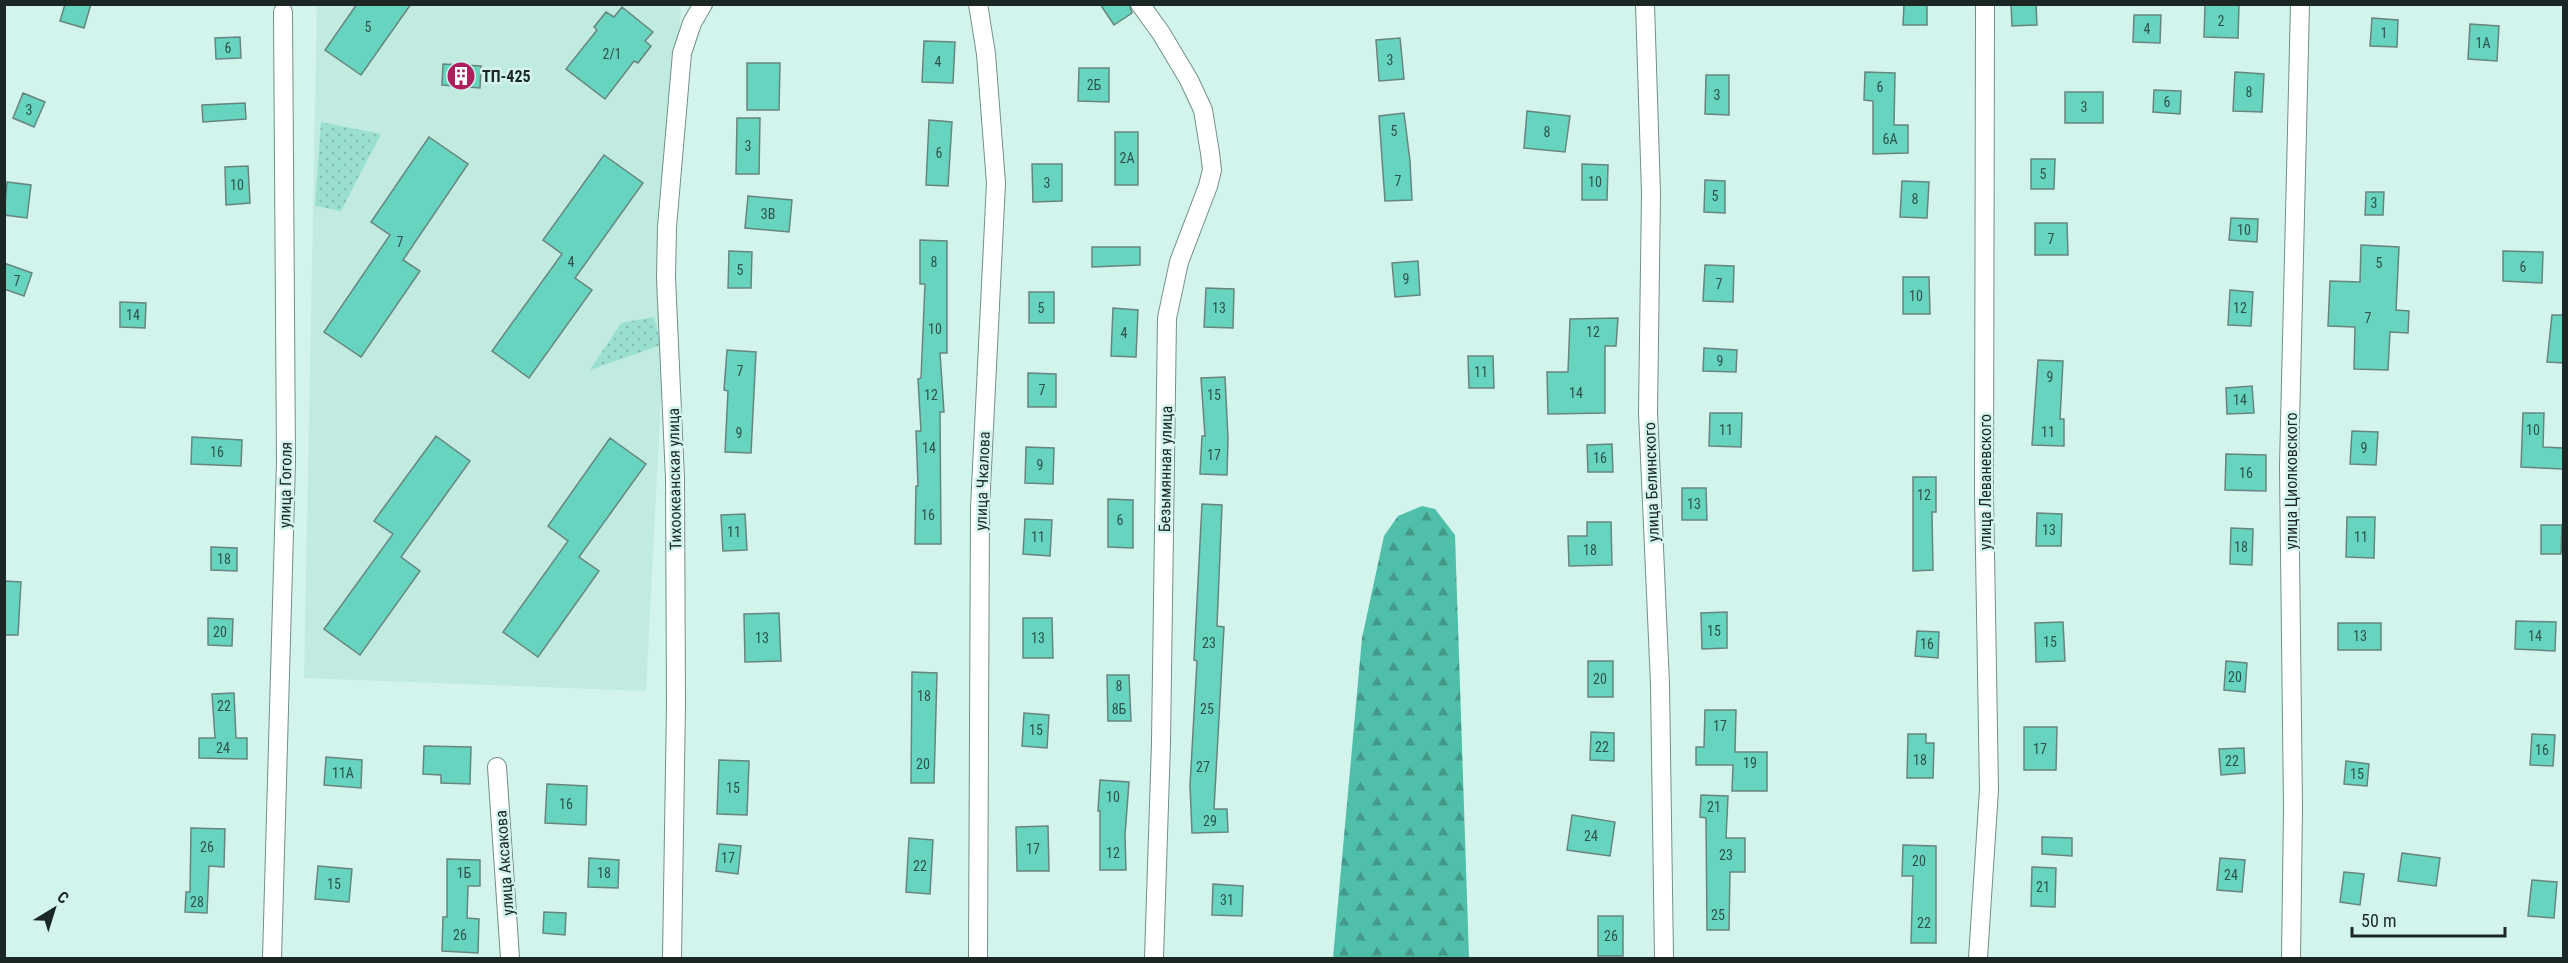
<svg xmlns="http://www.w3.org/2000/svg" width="2568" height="963" font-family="'Roboto Condensed',sans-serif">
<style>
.built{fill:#c1ebe1}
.forest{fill:url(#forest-firs)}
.park{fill:url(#park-dots)}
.building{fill:#66d4bf;stroke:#67857e;stroke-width:1.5}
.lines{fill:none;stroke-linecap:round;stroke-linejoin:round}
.street-casing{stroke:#719088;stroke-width:20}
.street{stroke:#fff;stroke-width:18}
.labels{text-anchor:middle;stroke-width:5;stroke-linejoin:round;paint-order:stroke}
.number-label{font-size:14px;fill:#2e524c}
.poi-label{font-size:16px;font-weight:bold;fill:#1b2725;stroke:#d3f4ec;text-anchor:start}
.street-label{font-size:16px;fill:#1b2725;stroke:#d3f4ec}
</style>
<defs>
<pattern id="forest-firs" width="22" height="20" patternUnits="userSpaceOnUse" patternTransform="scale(1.5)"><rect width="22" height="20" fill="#50bfaa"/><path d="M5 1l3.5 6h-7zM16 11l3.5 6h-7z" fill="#429b8a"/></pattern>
<pattern id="park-dots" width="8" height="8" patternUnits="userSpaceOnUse" patternTransform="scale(1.5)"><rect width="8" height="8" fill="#9adfd0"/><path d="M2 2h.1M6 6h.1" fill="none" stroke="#84bfb2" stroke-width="1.8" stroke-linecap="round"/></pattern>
</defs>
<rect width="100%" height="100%" fill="#d3f4ec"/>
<path class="built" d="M 317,5 L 681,5 L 646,691 L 304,678 Z"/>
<path class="forest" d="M 1422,506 L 1435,509 L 1455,535 L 1469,958 L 1333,958 L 1362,638 L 1384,536 L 1398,516 Z"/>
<path class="park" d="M 321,122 L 381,134 L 341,211 L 315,206 Z
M 654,317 L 661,345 L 590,370 L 621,323 Z"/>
<path class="building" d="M 65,4 L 91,4 L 84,28 L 60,21 Z
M 357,4 L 411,4 L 361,75 L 325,50 Z
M 1100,4 L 1129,4 L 1132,13 L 1114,25 Z
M 1904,4 L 1927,4 L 1927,25 L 1903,25 Z
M 2011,4 L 2036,4 L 2037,25 L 2012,26 Z
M 2205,5 L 2239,5 L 2238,38 L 2204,37 Z
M 622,7 L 653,32 L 645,41 L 651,46 L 638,63 L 634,61 L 605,99 L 566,69 L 597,30 L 594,27 L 606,12 L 614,17 Z
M 2134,15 L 2161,15 L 2160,43 L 2133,42 Z
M 2372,18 L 2398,20 L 2397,47 L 2370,46 Z
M 2470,24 L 2499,26 L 2497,61 L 2468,59 Z
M 240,37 L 241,58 L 216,59 L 215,38 Z
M 1400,38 L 1404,79 L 1379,81 L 1376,40 Z
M 924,41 L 955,42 L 953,83 L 922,82 Z
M 747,63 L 780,63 L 779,110 L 747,110 Z
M 443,64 L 481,66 L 480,88 L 442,85 Z
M 1079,68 L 1109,68 L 1109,102 L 1078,101 Z
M 1865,72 L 1895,73 L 1894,125 L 1908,125 L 1908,153 L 1873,154 L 1873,101 L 1864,100 Z
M 2235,72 L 2264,74 L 2262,112 L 2233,111 Z
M 1706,75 L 1729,75 L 1729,115 L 1705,114 Z
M 2154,90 L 2181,91 L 2180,114 L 2153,112 Z
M 2065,92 L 2103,92 L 2103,123 L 2065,123 Z
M 23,93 L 45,102 L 34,127 L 13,118 Z
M 245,103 L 246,119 L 203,122 L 202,105 Z
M 1527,111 L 1570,116 L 1565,152 L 1524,148 Z
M 1404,113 L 1410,161 L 1412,200 L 1385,201 L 1379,116 Z
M 737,118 L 760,118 L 759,174 L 736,174 Z
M 929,120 L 952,122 L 948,186 L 926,185 Z
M 1115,132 L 1138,132 L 1138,185 L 1115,185 Z
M 429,137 L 468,164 L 403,260 L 420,271 L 361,357 L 324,332 L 390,235 L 371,222 Z
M 604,155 L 643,183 L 575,278 L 592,290 L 529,378 L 492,351 L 562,254 L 543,240 Z
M 2031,159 L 2055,159 L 2054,189 L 2031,189 Z
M 1032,164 L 1062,164 L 1062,201 L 1033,202 Z
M 1582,164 L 1608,165 L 1607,200 L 1582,200 Z
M 248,166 L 250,203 L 226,205 L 225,167 Z
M 1705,180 L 1725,181 L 1725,213 L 1704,212 Z
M 1902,181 L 1929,182 L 1927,218 L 1900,217 Z
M 7,182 L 31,185 L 27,218 L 4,215 Z
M 2366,192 L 2384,192 L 2383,215 L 2365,215 Z
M 748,196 L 792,200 L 789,232 L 745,228 Z
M 2231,218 L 2258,219 L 2257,242 L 2229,240 Z
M 2035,223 L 2067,223 L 2068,255 L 2035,255 Z
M 920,240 L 947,241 L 947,353 L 940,353 L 944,412 L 940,412 L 941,544 L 915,544 L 916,486 L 918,486 L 916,431 L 921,431 L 918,379 L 921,378 L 925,284 L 920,284 Z
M 2361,245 L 2399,247 L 2396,310 L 2409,311 L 2408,333 L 2390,332 L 2388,370 L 2354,369 L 2355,327 L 2328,326 L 2330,281 L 2360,282 Z
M 1092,247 L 1140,247 L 1140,265 L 1092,267 Z
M 729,251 L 752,252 L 751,288 L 728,288 Z
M 2503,251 L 2543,252 L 2542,283 L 2503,281 Z
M 1418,261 L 1420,295 L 1395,297 L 1392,263 Z
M 4,263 L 32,273 L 24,296 L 4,289 Z
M 1705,265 L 1734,266 L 1733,302 L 1703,301 Z
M 1903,277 L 1929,277 L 1930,314 L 1903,314 Z
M 1206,288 L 1234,289 L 1233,328 L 1204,327 Z
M 2230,290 L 2253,292 L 2251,326 L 2228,325 Z
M 1029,292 L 1054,292 L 1054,323 L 1029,323 Z
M 120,302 L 146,303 L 145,328 L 120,327 Z
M 1113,308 L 1138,310 L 1136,357 L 1111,356 Z
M 2552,315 L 2564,315 L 2564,363 L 2547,362 Z
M 1618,318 L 1616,346 L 1605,346 L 1605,413 L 1548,414 L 1547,372 L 1568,372 L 1570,319 Z
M 1704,348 L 1737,350 L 1736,372 L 1703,371 Z
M 727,350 L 756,352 L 751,453 L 725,452 L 728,391 L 724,390 Z
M 1468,356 L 1493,356 L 1494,388 L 1469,388 Z
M 2038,360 L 2063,361 L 2060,419 L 2064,419 L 2064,446 L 2032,445 Z
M 1028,373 L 1056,374 L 1056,407 L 1028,407 Z
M 1225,377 L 1228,438 L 1227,475 L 1200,474 L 1202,436 L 1205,436 L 1201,378 Z
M 2252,386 L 2254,413 L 2227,414 L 2226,388 Z
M 1710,413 L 1742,413 L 1741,447 L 1709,446 Z
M 2523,413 L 2544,413 L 2543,447 L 2563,448 L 2563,469 L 2521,467 Z
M 2352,431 L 2378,432 L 2376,465 L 2350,464 Z
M 436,436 L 470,461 L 401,557 L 420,571 L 360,655 L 324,629 L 393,534 L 374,521 Z
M 192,437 L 242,440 L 241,466 L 191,464 Z
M 610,438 L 646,464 L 579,557 L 599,571 L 538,657 L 503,632 L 568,541 L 548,526 Z
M 1612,444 L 1613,472 L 1588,472 L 1587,445 Z
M 1026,447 L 1054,448 L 1053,484 L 1025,483 Z
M 2226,454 L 2266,455 L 2266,491 L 2225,490 Z
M 1913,477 L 1936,477 L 1936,512 L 1932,512 L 1933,570 L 1913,571 Z
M 1682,488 L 1706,488 L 1707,520 L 1682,520 Z
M 1108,499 L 1133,500 L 1133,548 L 1108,547 Z
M 1202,504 L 1222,505 L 1217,626 L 1224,627 L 1214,809 L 1227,809 L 1228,832 L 1192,833 L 1190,785 L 1197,661 L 1194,660 Z
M 2037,513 L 2062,514 L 2061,546 L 2036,546 Z
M 745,514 L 747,550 L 723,551 L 721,515 Z
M 2347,517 L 2375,517 L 2374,558 L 2346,557 Z
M 1025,519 L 1052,520 L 1050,556 L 1023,554 Z
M 1587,522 L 1611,522 L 1612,565 L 1569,566 L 1568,536 L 1587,536 Z
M 2541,525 L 2562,525 L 2561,554 L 2541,554 Z
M 2231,528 L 2253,529 L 2252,565 L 2230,564 Z
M 211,547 L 237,548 L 237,571 L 211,570 Z
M 4,581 L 21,582 L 18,635 L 4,635 Z
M 1727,612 L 1727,648 L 1702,649 L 1701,613 Z
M 779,613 L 781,661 L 745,662 L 744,614 Z
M 208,618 L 233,619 L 232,646 L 208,645 Z
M 1023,618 L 1052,618 L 1053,658 L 1023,658 Z
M 2516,621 L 2556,622 L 2555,651 L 2515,649 Z
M 2063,622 L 2065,661 L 2036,662 L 2035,623 Z
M 2338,623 L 2381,623 L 2381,650 L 2338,650 Z
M 1917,631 L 1939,632 L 1938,658 L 1915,656 Z
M 1588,661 L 1613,661 L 1613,697 L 1588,697 Z
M 2226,661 L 2247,663 L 2245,692 L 2224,690 Z
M 912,672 L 937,673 L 934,783 L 911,783 Z
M 1107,675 L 1129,675 L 1131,721 L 1108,721 Z
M 234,693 L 236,738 L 247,738 L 247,759 L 199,758 L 199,738 L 215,738 L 212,694 Z
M 1705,710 L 1736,710 L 1735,752 L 1767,752 L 1767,791 L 1732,791 L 1733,765 L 1696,765 L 1696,747 L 1704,747 Z
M 1024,713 L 1049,715 L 1047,748 L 1022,746 Z
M 2024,727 L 2057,727 L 2056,770 L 2024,770 Z
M 1591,732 L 1614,733 L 1614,761 L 1590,760 Z
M 1908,734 L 1926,734 L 1926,743 L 1934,743 L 1933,778 L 1907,778 Z
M 2532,734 L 2555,735 L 2553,766 L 2530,765 Z
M 424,746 L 471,747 L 470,784 L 441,783 L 441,775 L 423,774 Z
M 2244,748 L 2245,773 L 2221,775 L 2219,749 Z
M 326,757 L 362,760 L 361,788 L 324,785 Z
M 719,760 L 749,761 L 747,815 L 717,814 Z
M 2346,761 L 2369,764 L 2367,786 L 2344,784 Z
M 1100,780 L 1129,782 L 1125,835 L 1126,870 L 1100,870 L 1100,811 L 1098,811 Z
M 547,784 L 587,786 L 586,825 L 545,823 Z
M 1701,795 L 1728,796 L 1726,838 L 1745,838 L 1745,872 L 1730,872 L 1729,930 L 1707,930 L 1706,818 L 1700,817 Z
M 1572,815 L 1615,822 L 1610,856 L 1567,850 Z
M 1048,826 L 1049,871 L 1017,871 L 1016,827 Z
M 191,828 L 225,829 L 224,867 L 209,866 L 207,913 L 185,912 L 186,892 L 190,892 Z
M 2042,837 L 2072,838 L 2072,856 L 2042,854 Z
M 909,838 L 933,840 L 930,894 L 906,892 Z
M 719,844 L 741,846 L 738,874 L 716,871 Z
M 1903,845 L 1936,846 L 1936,943 L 1911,943 L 1913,876 L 1902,876 Z
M 2402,853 L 2440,858 L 2436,886 L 2398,881 Z
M 589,858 L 619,860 L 618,888 L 588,887 Z
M 2220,858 L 2245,860 L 2242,892 L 2217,890 Z
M 447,859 L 480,860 L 480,886 L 468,886 L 467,918 L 479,919 L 478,953 L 442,951 L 443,917 L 447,917 Z
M 318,866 L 352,869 L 349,902 L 315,899 Z
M 2032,867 L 2056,868 L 2055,907 L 2031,906 Z
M 2344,872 L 2364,874 L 2360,905 L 2340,902 Z
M 2532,880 L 2557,882 L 2554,918 L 2528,916 Z
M 1213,884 L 1243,886 L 1242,916 L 1212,915 Z
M 544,912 L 566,913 L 565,935 L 543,933 Z
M 1598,916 L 1623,916 L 1623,956 L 1598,956 Z"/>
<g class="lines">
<g class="street-casing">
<path id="street" d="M 1140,4 L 1161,33 L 1189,80 L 1203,110 L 1210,153 L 1212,170 L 1208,186 L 1179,262 L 1167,318 L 1161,743 L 1154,958
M 1645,4 L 1651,193 L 1648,412 L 1660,684 L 1664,958
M 497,767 L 510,958
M 272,958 L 286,461 L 283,12
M 672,958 L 676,704 L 675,479 L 666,278 L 667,227 L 682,53 L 692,23 L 703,4
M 978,958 L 980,508 L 996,183 L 986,54 L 978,4
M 1978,958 L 1989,790 L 1984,493 L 1985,4
M 2291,958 L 2293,808 L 2289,466 L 2300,4"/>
</g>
<use href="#street" class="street"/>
</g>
<defs>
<g id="building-disc" transform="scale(1.5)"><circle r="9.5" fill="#ab1f5f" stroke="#d3f4ec"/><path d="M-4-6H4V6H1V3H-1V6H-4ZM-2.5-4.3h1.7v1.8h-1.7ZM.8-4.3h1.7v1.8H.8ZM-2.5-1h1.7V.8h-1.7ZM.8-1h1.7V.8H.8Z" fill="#fff"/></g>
</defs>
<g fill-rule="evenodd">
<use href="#building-disc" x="461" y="76"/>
</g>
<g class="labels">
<g class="number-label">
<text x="2221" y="26">2</text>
<text x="368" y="32">5</text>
<text x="2147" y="34">4</text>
<text x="2384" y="38">1</text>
<text x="2483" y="48">1А</text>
<text x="228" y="53">6</text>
<text x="612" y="59">2/1</text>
<text x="1390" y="65">3</text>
<text x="938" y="67">4</text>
<text x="1094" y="90">2Б</text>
<text x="1880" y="92">6</text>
<text x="2249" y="97">8</text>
<text x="1717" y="100">3</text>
<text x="2167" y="107">6</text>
<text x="2084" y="112">3</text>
<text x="29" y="115">3</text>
<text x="1394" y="136">5</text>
<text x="1547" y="137">8</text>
<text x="1890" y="144">6А</text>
<text x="748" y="151">3</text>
<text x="939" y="158">6</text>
<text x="1127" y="163">2А</text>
<text x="2043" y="179">5</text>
<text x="1398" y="186">7</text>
<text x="1595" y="187">10</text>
<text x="1047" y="188">3</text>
<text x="237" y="190">10</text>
<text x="1715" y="201">5</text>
<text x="1915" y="204">8</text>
<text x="2374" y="208">3</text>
<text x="768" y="219">3В</text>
<text x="2244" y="235">10</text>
<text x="2051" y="244">7</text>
<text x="400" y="247">7</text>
<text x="571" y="267">4</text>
<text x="934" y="267">8</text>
<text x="2379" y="268">5</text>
<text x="2523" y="272">6</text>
<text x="740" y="275">5</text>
<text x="1406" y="284">9</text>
<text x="17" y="286">7</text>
<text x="1719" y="289">7</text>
<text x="1916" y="301">10</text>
<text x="1041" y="313">5</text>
<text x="1219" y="313">13</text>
<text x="2240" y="313">12</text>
<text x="133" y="320">14</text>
<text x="2368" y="323">7</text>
<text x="935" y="334">10</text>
<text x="1593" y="337">12</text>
<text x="1124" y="338">4</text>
<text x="1720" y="366">9</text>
<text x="740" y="376">7</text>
<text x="1481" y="377">11</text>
<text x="2050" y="382">9</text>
<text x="1042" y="395">7</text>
<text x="1576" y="398">14</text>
<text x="931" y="400">12</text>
<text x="1214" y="400">15</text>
<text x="2240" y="405">14</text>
<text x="1726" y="435">11</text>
<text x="2533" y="435">10</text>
<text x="2048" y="437">11</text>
<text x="739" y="438">9</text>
<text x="929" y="453">14</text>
<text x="2364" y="453">9</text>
<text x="217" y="457">16</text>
<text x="1214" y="460">17</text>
<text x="1600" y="463">16</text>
<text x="1040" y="470">9</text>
<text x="2246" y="478">16</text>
<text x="1924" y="500">12</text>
<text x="1694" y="509">13</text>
<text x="928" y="520">16</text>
<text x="1120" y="525">6</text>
<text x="2049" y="535">13</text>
<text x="734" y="537">11</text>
<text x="1038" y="542">11</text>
<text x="2361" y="542">11</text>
<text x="2241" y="552">18</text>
<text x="1590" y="555">18</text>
<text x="224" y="564">18</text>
<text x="1714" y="636">15</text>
<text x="220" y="637">20</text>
<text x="2360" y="641">13</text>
<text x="2535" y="641">14</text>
<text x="762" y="643">13</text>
<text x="1038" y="643">13</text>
<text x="2050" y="647">15</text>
<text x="1209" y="648">23</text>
<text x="1927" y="649">16</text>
<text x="2235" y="682">20</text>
<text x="1600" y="684">20</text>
<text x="1119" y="691">8</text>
<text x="924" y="701">18</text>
<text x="224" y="711">22</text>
<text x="1119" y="714">8Б</text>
<text x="1207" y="714">25</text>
<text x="1720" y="731">17</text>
<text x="1036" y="735">15</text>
<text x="1602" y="752">22</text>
<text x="223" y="753">24</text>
<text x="2040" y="754">17</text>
<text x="2542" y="755">16</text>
<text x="1920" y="765">18</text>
<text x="2232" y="766">22</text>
<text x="1750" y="768">19</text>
<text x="923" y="769">20</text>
<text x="1203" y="772">27</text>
<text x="343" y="778">11А</text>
<text x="2357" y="779">15</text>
<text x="733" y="793">15</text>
<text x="1113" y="802">10</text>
<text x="566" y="809">16</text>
<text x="1714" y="812">21</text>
<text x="1210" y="826">29</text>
<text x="1591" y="841">24</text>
<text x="207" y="852">26</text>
<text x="1033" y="854">17</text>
<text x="1113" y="858">12</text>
<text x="1726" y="860">23</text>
<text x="728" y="863">17</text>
<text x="1919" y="866">20</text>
<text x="920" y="871">22</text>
<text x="464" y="878">1Б</text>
<text x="604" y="878">18</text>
<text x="2231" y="880">24</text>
<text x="334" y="889">15</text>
<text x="2043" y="892">21</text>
<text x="1227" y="905">31</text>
<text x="197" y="907">28</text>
<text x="1718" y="920">25</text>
<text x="1924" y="928">22</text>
<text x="460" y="940">26</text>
<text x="1611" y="941">26</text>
</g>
<g class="poi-label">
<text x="482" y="82">ТП-425</text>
</g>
<g class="street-label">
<text transform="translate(1165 469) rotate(-89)" y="6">Безымянная улица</text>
<text transform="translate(674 479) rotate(-91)" y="6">Тихоокеанская улица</text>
<text transform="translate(982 481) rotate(-88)" y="6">улица Чкалова</text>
<text transform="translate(2291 481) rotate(-90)" y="6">улица Циолковского</text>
<text transform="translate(1651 482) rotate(-92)" y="6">улица Белинского</text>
<text transform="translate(1985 482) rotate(-90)" y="6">улица Леваневского</text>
<text transform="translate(285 485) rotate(-89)" y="6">улица Гоголя</text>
<text transform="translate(504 863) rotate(-94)" y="6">улица Аксакова</text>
</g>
</g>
<rect width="2568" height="963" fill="none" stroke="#1b2725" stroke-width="12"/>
<g transform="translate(54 909) rotate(38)" stroke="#d3f4ec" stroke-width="4.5" paint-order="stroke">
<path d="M0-4.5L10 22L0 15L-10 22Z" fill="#1b2725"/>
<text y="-9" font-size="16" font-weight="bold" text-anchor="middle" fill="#1b2725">С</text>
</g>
<path d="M2352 927v9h153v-9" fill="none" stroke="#1b2725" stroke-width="3"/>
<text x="2361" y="927" font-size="18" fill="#1b2725" stroke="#d3f4ec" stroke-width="4.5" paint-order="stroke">50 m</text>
</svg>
